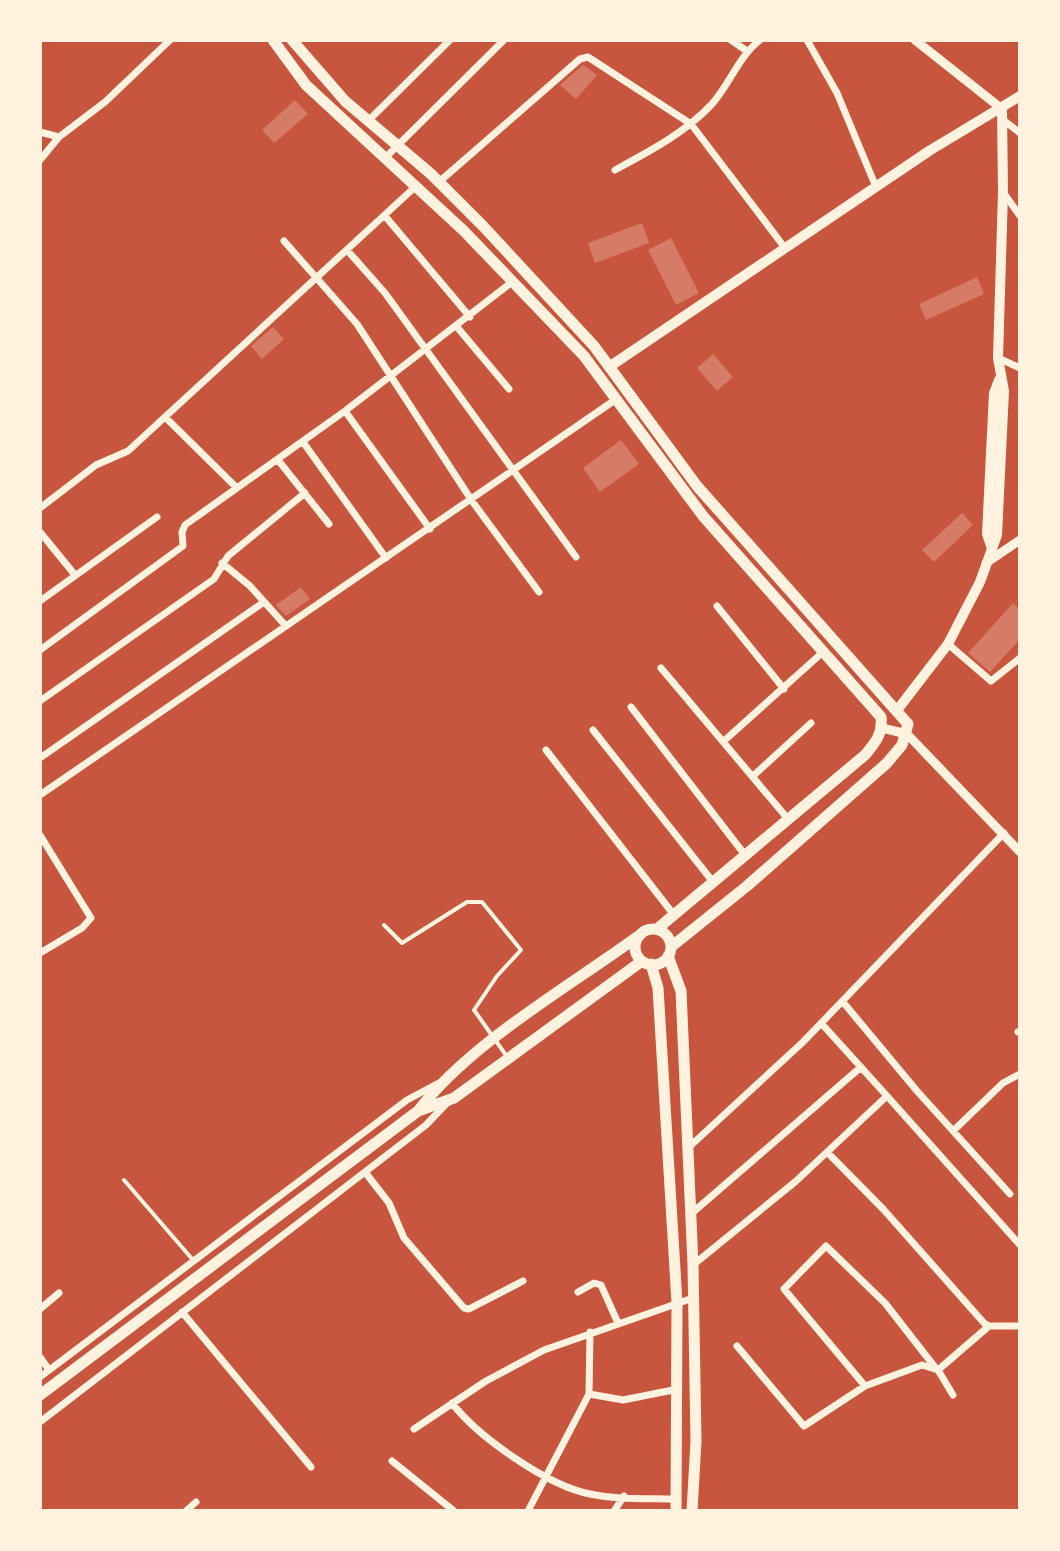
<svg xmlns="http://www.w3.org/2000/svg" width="1060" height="1551" font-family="'PT Sans Narrow',sans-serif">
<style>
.building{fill:#d67c66}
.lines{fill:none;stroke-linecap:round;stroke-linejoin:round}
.service{stroke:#fff3e0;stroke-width:4}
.minor{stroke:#fff3e0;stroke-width:7}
.tertiary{stroke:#fff3e0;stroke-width:9}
.secondary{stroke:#fff3e0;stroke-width:10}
.primary{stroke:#fff3e0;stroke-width:11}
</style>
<rect width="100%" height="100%" fill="#c8553d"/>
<path class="building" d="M 583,65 L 597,75 L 576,99 L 560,85 Z
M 295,100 L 308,114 L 274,143 L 262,130 Z
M 642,223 L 649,243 L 595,263 L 588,243 Z
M 671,238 L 699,293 L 676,305 L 648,250 Z
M 977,277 L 984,294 L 926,320 L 919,304 Z
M 273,327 L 284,339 L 262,359 L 251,346 Z
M 713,354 L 733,377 L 717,391 L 697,368 Z
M 621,440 L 639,464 L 600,492 L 583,468 Z
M 962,513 L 973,525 L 934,562 L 922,550 Z
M 301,587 L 310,599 L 286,616 L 276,605 Z
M 1013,603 L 1020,610 L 1020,639 L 990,672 L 968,653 Z"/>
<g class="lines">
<path class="service" d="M 384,925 L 402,943 L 467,902 L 482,902 L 521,950 L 497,976 L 474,1010 L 508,1058
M 124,1180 L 193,1260"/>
<path class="minor" d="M 731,40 L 747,51
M 807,40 L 837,93 L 876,187
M 1002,119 L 1020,133
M 368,121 L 450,40
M 40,132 L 59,137
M 384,159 L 504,40
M 40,160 L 59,137 L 105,102 L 170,40
M 615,170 C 650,151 685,133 712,104 C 730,84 738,57 760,40
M 439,182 L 580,59 L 588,57 L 691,124 L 785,248
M 1003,192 L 1020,216
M 385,216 L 470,317
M 284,241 L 357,324 L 472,501 L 539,592
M 347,250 L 385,293 L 576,557
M 457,327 L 509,389
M 998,358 L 1020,368
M 345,411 L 430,529
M 165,417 L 237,488
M 303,442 L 386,558
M 278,460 L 329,524
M 40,508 L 96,465 L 128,451 L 415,187
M 40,532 L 75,575
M 222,563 L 250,586 L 285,625
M 40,601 L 157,517
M 717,606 L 784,689
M 948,644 L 991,681 L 1020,658
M 40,650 L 183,546 L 182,532 L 185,525 L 345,411 L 512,282
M 661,668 L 788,819
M 40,701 L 214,579 L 228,556 L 305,493
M 631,707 L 745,855
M 593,730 L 713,882
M 725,740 L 823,652
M 546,750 L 674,915
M 40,758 L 264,602
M 753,776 L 811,723
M 40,795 L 615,400
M 40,835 L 91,918 L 82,928 L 40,953
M 843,1002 L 917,1091 L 1010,1194
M 821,1023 L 887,1096
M 1018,1032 L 1020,1031
M 953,1131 L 1003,1083 L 1020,1074
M 688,1148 L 803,1042 L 1004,833
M 828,1153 L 884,1210 L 984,1323 L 989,1326 L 1020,1326
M 365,1172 L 389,1203 L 404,1238 L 464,1308 L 469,1309 L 523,1281
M 692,1213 L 861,1067
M 693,1265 L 795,1182 L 887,1096 L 1020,1245
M 578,1292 L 594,1283 L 601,1285 L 618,1323
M 40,1309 L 59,1293
M 182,1312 L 311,1467
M 737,1346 L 804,1426 L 865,1386 L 922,1365 L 938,1370 L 953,1395
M 40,1357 L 49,1370
M 938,1370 L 989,1326
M 40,1377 L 407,1100 L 437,1084
M 865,1386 L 784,1289 L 826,1246 L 885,1303 L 934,1366
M 589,1394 L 623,1400 L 678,1389
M 452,1403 C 478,1437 548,1486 590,1494 C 618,1500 648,1498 677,1499
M 40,1422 L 426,1125 L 447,1103
M 414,1429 L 486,1381 L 544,1350 L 693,1298
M 392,1461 L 454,1511
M 186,1511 L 196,1502
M 528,1511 L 589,1394 L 590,1332
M 614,1511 L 624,1496"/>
<path class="tertiary" d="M 915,40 L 1002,109
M 986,563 L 1020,540
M 882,728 L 907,734 L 1020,852"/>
<path class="secondary" d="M 609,367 L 929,151 L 1020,96
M 991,546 L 987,534 L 994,393 L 999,380
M 898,709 L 948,644 L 980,582 L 997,535 L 1004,391 L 998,358 L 1003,192 L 1002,109"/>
<path class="primary" d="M 273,40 L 306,85 L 464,231 L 584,356 L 703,516 L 881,717 C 883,734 875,743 865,755 L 657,929
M 292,40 L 345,101 L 431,174 L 483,226 L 594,346 L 697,486 L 908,724 L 902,745 L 887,763 L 747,886 L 671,947
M635 947a18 18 0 1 1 36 0a18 18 0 1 1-36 0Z
M 668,956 L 681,991 L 693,1265 L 696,1441 L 692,1511
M 651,964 L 658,988 L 677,1303 L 676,1511
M 418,1111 L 454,1098 L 642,961
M 40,1395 L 418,1111 C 470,1043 567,988 637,937"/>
</g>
<rect width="1060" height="1551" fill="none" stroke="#fff3e0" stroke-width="84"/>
</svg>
